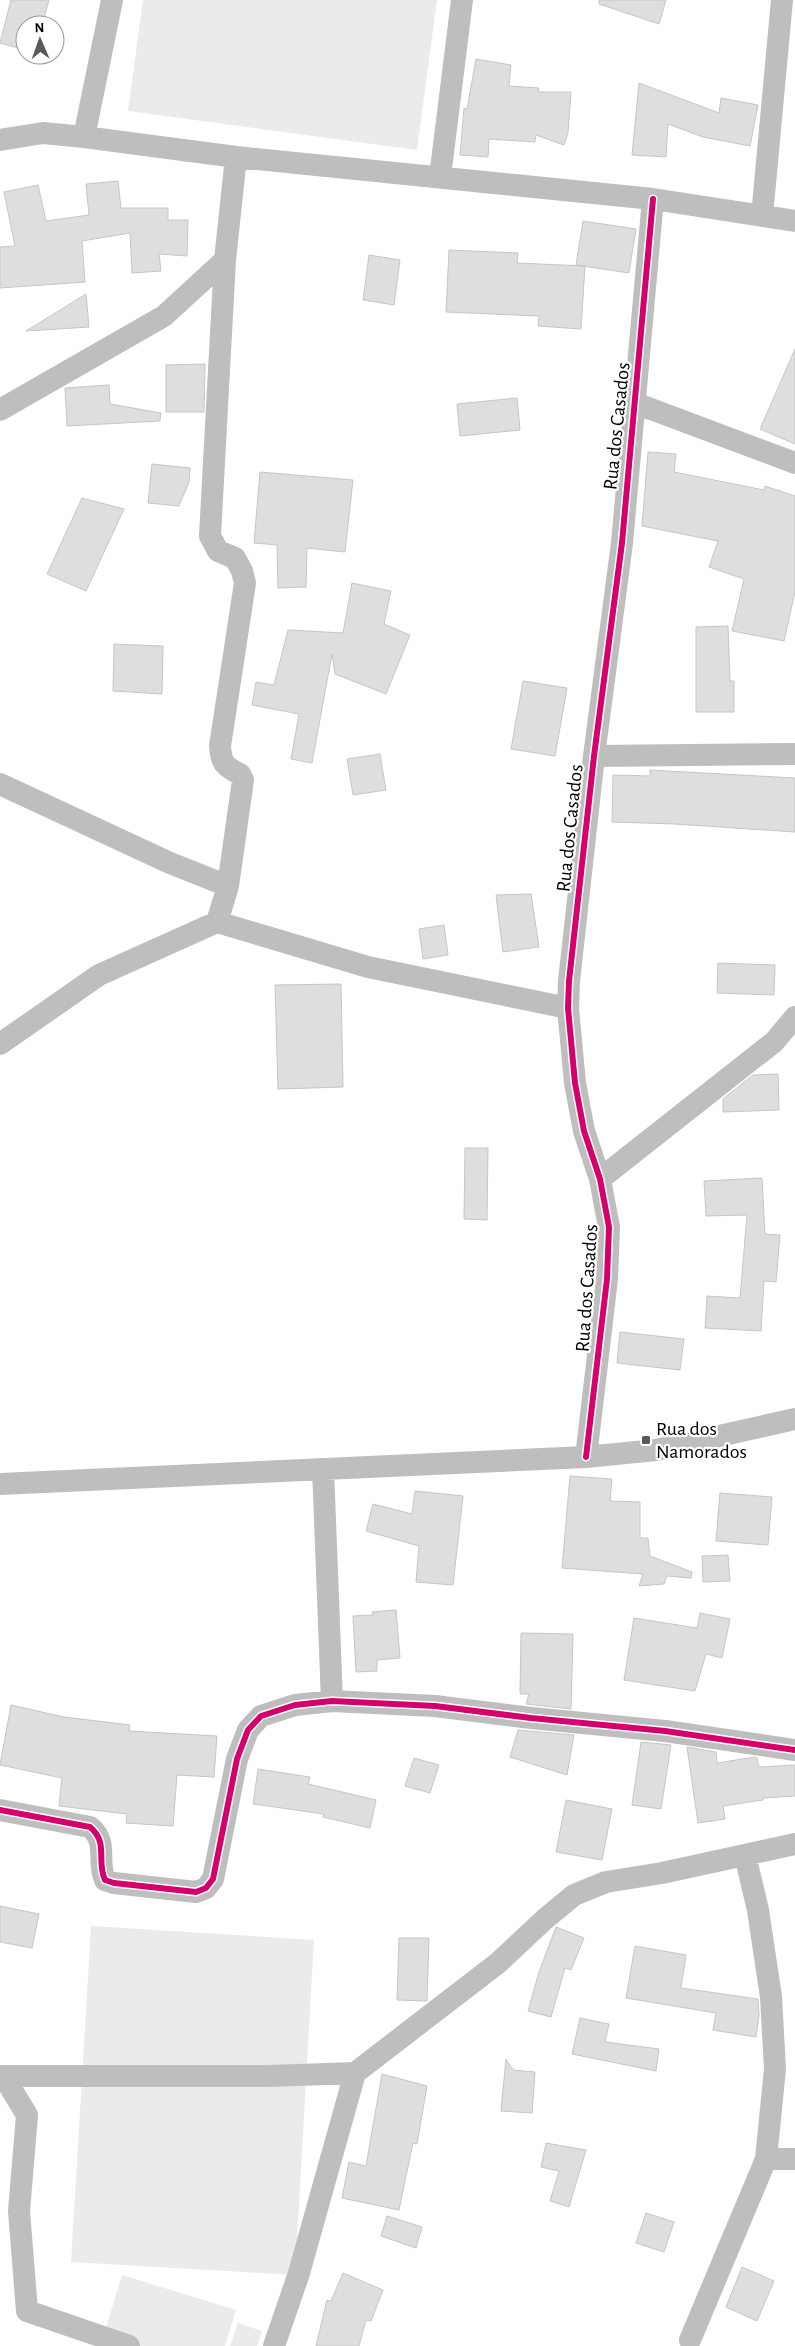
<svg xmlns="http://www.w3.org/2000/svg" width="795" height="2346" font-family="'Alegreya Sans',sans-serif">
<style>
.green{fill:#ebebeb}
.building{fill:#dedede;stroke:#c6c6c6}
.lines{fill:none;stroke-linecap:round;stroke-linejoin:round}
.minor{stroke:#bebebe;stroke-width:22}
.cycleway-casing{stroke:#fff;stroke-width:9}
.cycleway{stroke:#d6006c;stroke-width:6}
.poi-dot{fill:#595959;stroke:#fff;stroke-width:2}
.labels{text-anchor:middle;stroke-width:4.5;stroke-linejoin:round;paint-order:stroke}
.street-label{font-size:20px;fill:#000;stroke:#fff}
.poi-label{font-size:20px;fill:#000;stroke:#fff;text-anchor:start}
</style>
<rect width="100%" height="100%" fill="#fff"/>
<path class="green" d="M 143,0 L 437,0 L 417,150 L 128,111 Z
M 91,1926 L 314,1940 L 295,2275 L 71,2262 Z
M 122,2275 L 236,2310 L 225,2346 L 119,2346 L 102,2341 Z
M 238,2323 L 262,2331 L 257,2346 L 230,2346 Z"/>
<path class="building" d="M 11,0 L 49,0 L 42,25 L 25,25 L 25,50 L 0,43 Z
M 599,0 L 666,0 L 659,24 L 599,4 Z
M 476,59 L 511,65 L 509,86 L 539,88 L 538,92 L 571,92 L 568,133 L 564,145 L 536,135 L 535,142 L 489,139 L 488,157 L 460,155 L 464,108 L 467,109 Z
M 639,83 L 719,113 L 721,98 L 758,105 L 750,146 L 703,137 L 668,124 L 666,157 L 632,155 Z
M 118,181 L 121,208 L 168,208 L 168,220 L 188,220 L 187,256 L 159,254 L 161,271 L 132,273 L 130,233 L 82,241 L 85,282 L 0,288 L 0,247 L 15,246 L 4,192 L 38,185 L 46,221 L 89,215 L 86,184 Z
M 583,221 L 636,229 L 629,273 L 576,265 Z
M 449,250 L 518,253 L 517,263 L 585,266 L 581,329 L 538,326 L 539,316 L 446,312 Z
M 369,255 L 400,260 L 394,305 L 363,300 Z
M 86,294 L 89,327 L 26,331 Z
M 795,349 L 795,444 L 760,429 Z
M 205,364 L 204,412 L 166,412 L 166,365 Z
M 109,385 L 110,404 L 161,413 L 160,421 L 67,426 L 65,388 Z
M 517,398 L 520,430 L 460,436 L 457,404 Z
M 648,452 L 676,454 L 674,472 L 764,490 L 765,486 L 795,496 L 795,592 L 784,641 L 732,631 L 744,579 L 709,567 L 718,541 L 642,526 Z
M 152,464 L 190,468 L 189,482 L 179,506 L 148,503 Z
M 260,472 L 353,480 L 345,552 L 307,548 L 306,587 L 278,588 L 277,545 L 254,543 Z
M 82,498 L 124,509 L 86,591 L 47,574 Z
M 352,583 L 391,591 L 384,624 L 410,635 L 386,694 L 335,674 L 332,654 L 312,763 L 291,759 L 299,714 L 252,705 L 256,682 L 274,685 L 288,630 L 343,633 Z
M 728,626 L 730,681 L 734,681 L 734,712 L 696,712 L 696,627 Z
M 114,644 L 163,646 L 162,694 L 113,691 Z
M 523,681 L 567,688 L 555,756 L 511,749 Z
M 380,754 L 386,790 L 353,795 L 347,759 Z
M 650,770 L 795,778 L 795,832 L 675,824 L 612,822 L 613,775 L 650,776 Z
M 531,894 L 539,947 L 503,952 L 496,895 Z
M 444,925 L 448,955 L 423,959 L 419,929 Z
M 718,963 L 775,965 L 774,995 L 717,993 Z
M 341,984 L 343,1087 L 278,1089 L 275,985 Z
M 778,1074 L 779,1110 L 723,1112 L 723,1099 L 753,1075 Z
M 465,1148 L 488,1148 L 487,1220 L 464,1219 Z
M 762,1178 L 765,1234 L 780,1235 L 776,1282 L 764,1281 L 761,1331 L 705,1328 L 707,1296 L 740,1298 L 747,1215 L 706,1216 L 704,1181 Z
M 620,1332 L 684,1339 L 680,1370 L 617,1363 Z
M 570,1476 L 612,1479 L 610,1501 L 640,1502 L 640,1538 L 648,1538 L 650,1556 L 692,1572 L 691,1578 L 667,1576 L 664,1584 L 639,1586 L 643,1574 L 562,1568 Z
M 415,1491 L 463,1496 L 453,1585 L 416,1582 L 419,1546 L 366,1531 L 373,1504 L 412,1514 Z
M 720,1493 L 772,1497 L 768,1545 L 716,1541 Z
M 728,1555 L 730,1581 L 703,1582 L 702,1556 Z
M 396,1610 L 400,1658 L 377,1660 L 377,1671 L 356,1672 L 353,1616 L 373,1615 L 372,1612 Z
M 700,1613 L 730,1619 L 722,1658 L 706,1654 L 695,1691 L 624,1680 L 634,1618 L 697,1628 Z
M 521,1633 L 573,1634 L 571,1709 L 526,1704 L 529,1694 L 520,1694 Z
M 11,1705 L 64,1717 L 130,1725 L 129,1731 L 217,1736 L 214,1777 L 177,1775 L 173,1826 L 126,1823 L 127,1814 L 59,1806 L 62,1778 L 0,1765 Z
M 518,1730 L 574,1735 L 567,1775 L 510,1757 Z
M 641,1742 L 671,1745 L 661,1809 L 632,1805 Z
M 687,1747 L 716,1752 L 717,1763 L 755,1757 L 757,1758 L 759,1767 L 795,1765 L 795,1796 L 763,1798 L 763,1800 L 723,1806 L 725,1819 L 698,1823 Z
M 414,1758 L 439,1765 L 430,1793 L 405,1786 Z
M 258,1769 L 310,1777 L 308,1784 L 376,1800 L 370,1828 L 323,1817 L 324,1814 L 253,1804 Z
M 566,1800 L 612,1809 L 602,1860 L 556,1852 Z
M 0,1906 L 39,1914 L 32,1948 L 0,1942 Z
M 556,1927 L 584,1938 L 571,1970 L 565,1968 L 551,2017 L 528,2011 L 539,1972 Z
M 399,1938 L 429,1938 L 427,2001 L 397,2000 Z
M 635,1946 L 686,1955 L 681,1988 L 758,1999 L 759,2015 L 756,2037 L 713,2030 L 716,2013 L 626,1998 Z
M 580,2018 L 609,2024 L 605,2042 L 659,2049 L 656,2071 L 572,2054 Z
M 506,2059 L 513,2070 L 535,2072 L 532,2113 L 501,2111 Z
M 382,2074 L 427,2086 L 417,2144 L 413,2143 L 399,2210 L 342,2198 L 349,2162 L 366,2166 Z
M 546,2143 L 586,2150 L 569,2207 L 550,2201 L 559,2171 L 541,2167 Z
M 646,2213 L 674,2222 L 664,2252 L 636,2243 Z
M 387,2216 L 422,2227 L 416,2248 L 381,2236 Z
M 742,2267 L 774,2281 L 757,2321 L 726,2307 Z
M 343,2273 L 383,2290 L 371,2321 L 366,2320 L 359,2346 L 316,2346 L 327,2300 L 331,2301 Z"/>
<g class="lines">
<path class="minor" d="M 84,137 L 112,0
M 0,140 L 43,133 L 84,137 L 236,157 L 653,199 L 795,221
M 440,177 L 462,0
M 762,216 L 782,0
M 635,403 L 795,463
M 0,410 L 164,316 L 225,260
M 594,756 L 795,754
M 0,784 L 170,863 L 228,886
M 217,922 L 228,886 L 243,780 L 240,774 C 225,767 221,763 220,746 L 245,583 L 242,571 L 235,558 L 218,551 L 210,536 L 225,260 L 236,157
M 0,1044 L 99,975 L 217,922 L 368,967 L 568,1008
M 600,1179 L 774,1042 L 795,1017
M 586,1457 L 607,1279 L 609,1227 L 600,1179 L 584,1131 L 575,1083 L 568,1008 L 569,981 L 594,756 L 622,543 L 653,199
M 323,1469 L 332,1701
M 0,1484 L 586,1457 L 656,1450 L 795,1419
M 0,1810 L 90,1827 C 109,1843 96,1860 105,1880 L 114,1883 L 196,1892 L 206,1888 L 213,1879 L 237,1759 L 248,1730 L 261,1716 L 295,1705 L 332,1701 L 435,1706 L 531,1718 L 665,1731 L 795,1750
M 0,2076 L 268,2076 L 355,2073 L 498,1963 L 545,1919 L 574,1895 L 606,1882 L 662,1873 L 795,1844
M 4,2077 L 27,2115 L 19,2211 L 27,2311 L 129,2346
M 766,2159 L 795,2159
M 690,2340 L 766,2159 L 775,2069 L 771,1997 L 758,1910 L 745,1855
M 274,2346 L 299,2273 L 355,2073"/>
<g class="cycleway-casing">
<path id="cycleway" d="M 586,1457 L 607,1279 L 609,1227 L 600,1179 L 584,1131 L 575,1083 L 568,1008 L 569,981 L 594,756 L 622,543 L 653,199
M 0,1810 L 90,1827 C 109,1843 96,1860 105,1880 L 114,1883 L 196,1892 L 206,1888 L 213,1879 L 237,1759 L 248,1730 L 261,1716 L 295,1705 L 332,1701 L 435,1706 L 531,1718 L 665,1731 L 795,1750"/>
</g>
<use href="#cycleway" class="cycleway"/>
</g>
<rect class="poi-dot" x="641" y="1435" width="10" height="10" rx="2.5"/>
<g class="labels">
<g class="street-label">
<text transform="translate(616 426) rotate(-84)" y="7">Rua dos Casados</text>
<text transform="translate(569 828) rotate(-84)" y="7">Rua dos Casados</text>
<text transform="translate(586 1288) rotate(-86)" y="7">Rua dos Casados</text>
</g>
<g class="poi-label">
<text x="656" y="1435">Rua dos<tspan x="656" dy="23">Namorados</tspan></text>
</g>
</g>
<g transform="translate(40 40) rotate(358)"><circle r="24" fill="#ffffff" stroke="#999999"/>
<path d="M0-4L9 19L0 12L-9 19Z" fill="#595959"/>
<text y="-8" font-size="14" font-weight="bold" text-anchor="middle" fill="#000000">N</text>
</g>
</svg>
